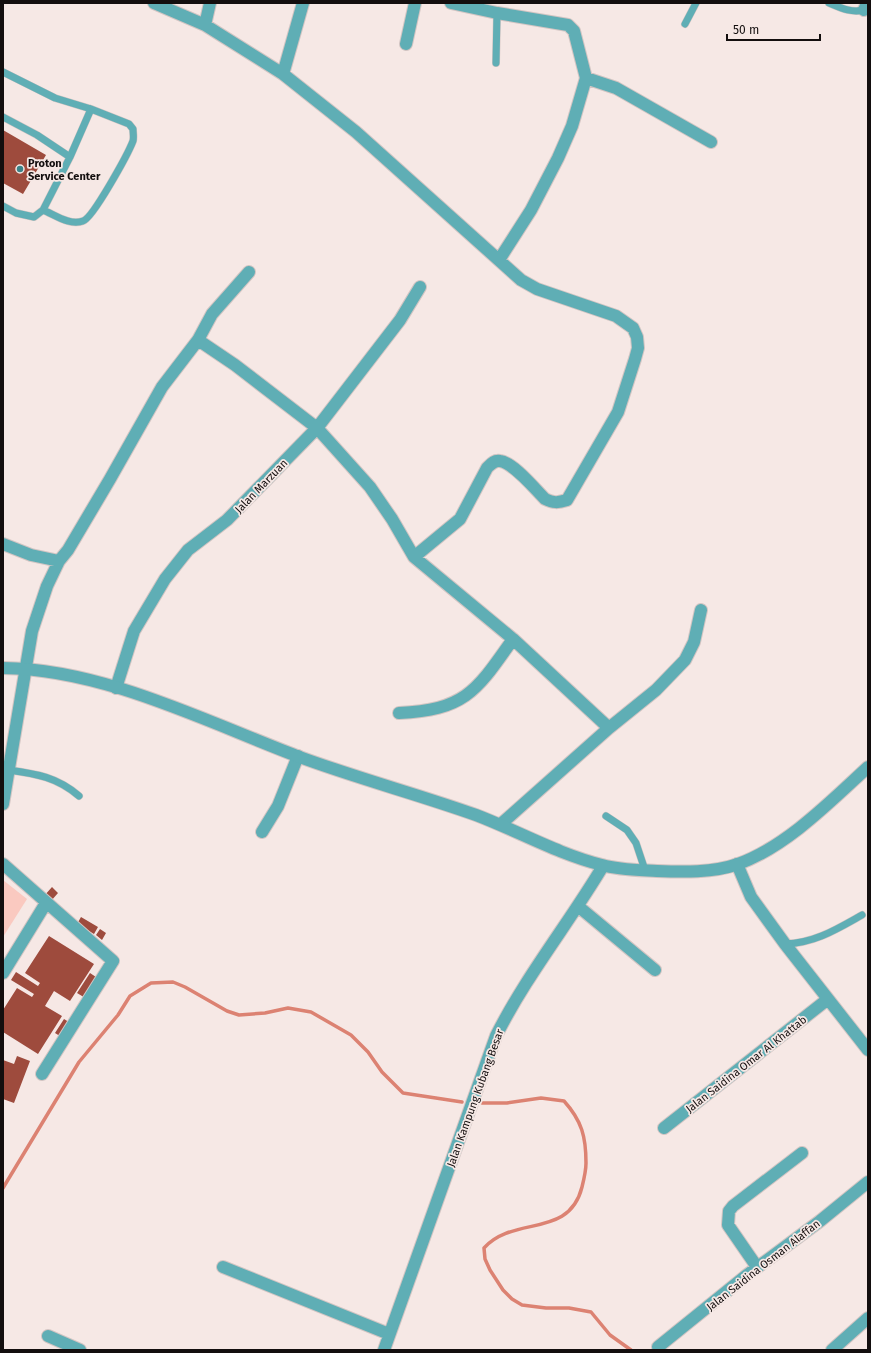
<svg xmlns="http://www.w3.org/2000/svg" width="871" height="1353" font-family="'Fira Sans',sans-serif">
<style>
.green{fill:#fac9c0}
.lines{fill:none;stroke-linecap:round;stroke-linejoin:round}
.stream{stroke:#dc8272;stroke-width:3.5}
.building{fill:#9e4b3d}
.service-casing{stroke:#d2c5c3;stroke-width:8}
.minor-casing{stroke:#d2c5c3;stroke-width:14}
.tertiary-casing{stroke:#d2c5c3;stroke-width:14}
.service{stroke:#5faeb5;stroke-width:7}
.minor{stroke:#5faeb5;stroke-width:12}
.tertiary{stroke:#5faeb5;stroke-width:12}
.poi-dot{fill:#3b8388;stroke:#f6e8e5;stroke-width:1.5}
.labels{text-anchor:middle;stroke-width:3.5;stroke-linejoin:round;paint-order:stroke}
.poi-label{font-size:11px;font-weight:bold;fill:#130e0e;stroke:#f6e8e5;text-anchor:start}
.street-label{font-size:11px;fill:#130e0e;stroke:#f6e8e5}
</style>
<rect width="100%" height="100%" fill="#f6e8e5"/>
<path class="green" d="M 3,880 L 27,899 L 3,937 Z"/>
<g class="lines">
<path class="stream" d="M 482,1103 L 507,1103 L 541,1098 L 564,1101 C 582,1121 586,1137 586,1163 C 586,1171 584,1179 582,1187 C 569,1239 514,1215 484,1248 L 485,1259 L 490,1270 L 503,1290 L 512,1299 L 522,1305 L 546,1308 L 569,1308 L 591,1312 L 610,1335 L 631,1350
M 3,1188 L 79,1062 L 118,1015 L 130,996 L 151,983 L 173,982 L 185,987 L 227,1011 L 239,1015 L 265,1013 L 288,1008 L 311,1012 L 351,1035 L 368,1052 L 382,1072 L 403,1093 L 462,1102"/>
</g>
<path class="building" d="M 3,130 L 46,155 L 23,194 L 3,183 Z
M 52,887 L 58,893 L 51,901 L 44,896 Z
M 81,917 L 98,927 L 94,934 L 77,924 Z
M 100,929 L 106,933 L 102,940 L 96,935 Z
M 49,936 L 94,964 L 70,1001 L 54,991 L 45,1006 L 62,1016 L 38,1054 L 3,1032 L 3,1010 L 17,988 L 32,997 L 34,994 L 11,980 L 16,972 L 38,986 L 40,983 L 25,973 Z
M 90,973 L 99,979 L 87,999 L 77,993 Z
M 64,1019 L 72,1024 L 63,1038 L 55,1033 Z
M 17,1056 L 30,1061 L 14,1103 L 3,1099 L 3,1060 L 14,1064 Z"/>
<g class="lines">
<g class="service-casing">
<path id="service" d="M 829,3 C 841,8 851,13 864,10
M 685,24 L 696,3
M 496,63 L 497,13
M 3,72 L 55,98 L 91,109 L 129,124 L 133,129 C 133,133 134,137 133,141 C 128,154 93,218 83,221 C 70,226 55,215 43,210 L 70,157 L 91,109
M 3,117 L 37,135 L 70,157
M 3,206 L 16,213 L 34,217 L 43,210
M 8,770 C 37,774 57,777 79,796
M 606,816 L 627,830 L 636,843 L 645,870
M 785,944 C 815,943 837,929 862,915"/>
</g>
<g class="minor-casing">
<path id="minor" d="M 154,3 L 205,25 L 283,74 L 356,132 L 521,280 L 537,289 L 616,316 L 633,328 L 637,337 L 638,348 L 635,359 L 618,412 L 567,500 C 558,503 553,503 545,499 C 534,488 514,463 500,461 C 494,460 491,464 487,468 L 460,519 L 414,557
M 451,3 L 497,13 L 568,25 L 574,31 L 586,78 L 572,126 L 558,158 L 531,210 L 499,260
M 864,10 L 867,3
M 205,25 L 210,3
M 406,44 L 415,3
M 283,74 L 303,3
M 586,78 L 616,88 L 711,142
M 198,340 L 235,365 L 317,428 L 370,487 L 392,519 L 414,557 L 513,639 L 609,728
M 3,544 L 31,555 L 59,561
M 116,688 L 134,631 L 165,579 L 188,550 L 227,520 L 317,428 L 400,320 L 420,287
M 399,713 C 466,710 477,690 513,639
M 3,804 L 32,631 L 47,586 L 59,561 L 68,550 L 110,479 L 162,387 L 198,340 L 212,314 L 249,272
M 501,824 L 609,728 L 656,690 L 685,660 L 694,642 L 701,610
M 262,832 L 278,806 L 298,756
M 3,864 L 113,961 L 42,1074
M 737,864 L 751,897 L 785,944 L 868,1050
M 579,907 L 655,970
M 3,973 L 46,903
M 664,1128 L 828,999
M 223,1267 L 389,1334
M 757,1267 L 728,1225 L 729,1211 L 733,1206 L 802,1153
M 48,1336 L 80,1350
M 658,1347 L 747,1275 L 820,1221 L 868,1182
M 384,1350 L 496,1036 C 526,976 569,923 603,866
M 832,1350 L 868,1318"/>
</g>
<g class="tertiary-casing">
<path id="tertiary" d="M 3,668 C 103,669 205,721 297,756 C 356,778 417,794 476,815 C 518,831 558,854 602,865 C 619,870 639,870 657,871 C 682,872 713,873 738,864 C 786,847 831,801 868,767"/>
</g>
<use href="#service" class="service"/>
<use href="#minor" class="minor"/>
<use href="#tertiary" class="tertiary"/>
</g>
<circle class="poi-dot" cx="20" cy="169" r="4"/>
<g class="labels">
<g class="poi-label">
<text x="28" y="167">Proton<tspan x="28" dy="13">Service Center</tspan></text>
</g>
<g class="street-label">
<text transform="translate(261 486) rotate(-46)" y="4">Jalan Marzuan</text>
<text transform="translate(746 1064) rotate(-38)" y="4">Jalan Saidina Omar Al Khattab</text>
<text transform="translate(475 1098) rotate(-70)" y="4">Jalan Kampung Kubang Besar</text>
<text transform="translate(763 1265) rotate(-38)" y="4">Jalan Saidina Osman Alaffan</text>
</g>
</g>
<rect width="871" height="1353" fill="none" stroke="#130e0e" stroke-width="8"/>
<path d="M727 34v6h93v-6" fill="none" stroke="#130e0e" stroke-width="2"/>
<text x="733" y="34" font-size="12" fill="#130e0e" stroke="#f6e8e5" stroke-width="3" paint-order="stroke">50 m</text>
</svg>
